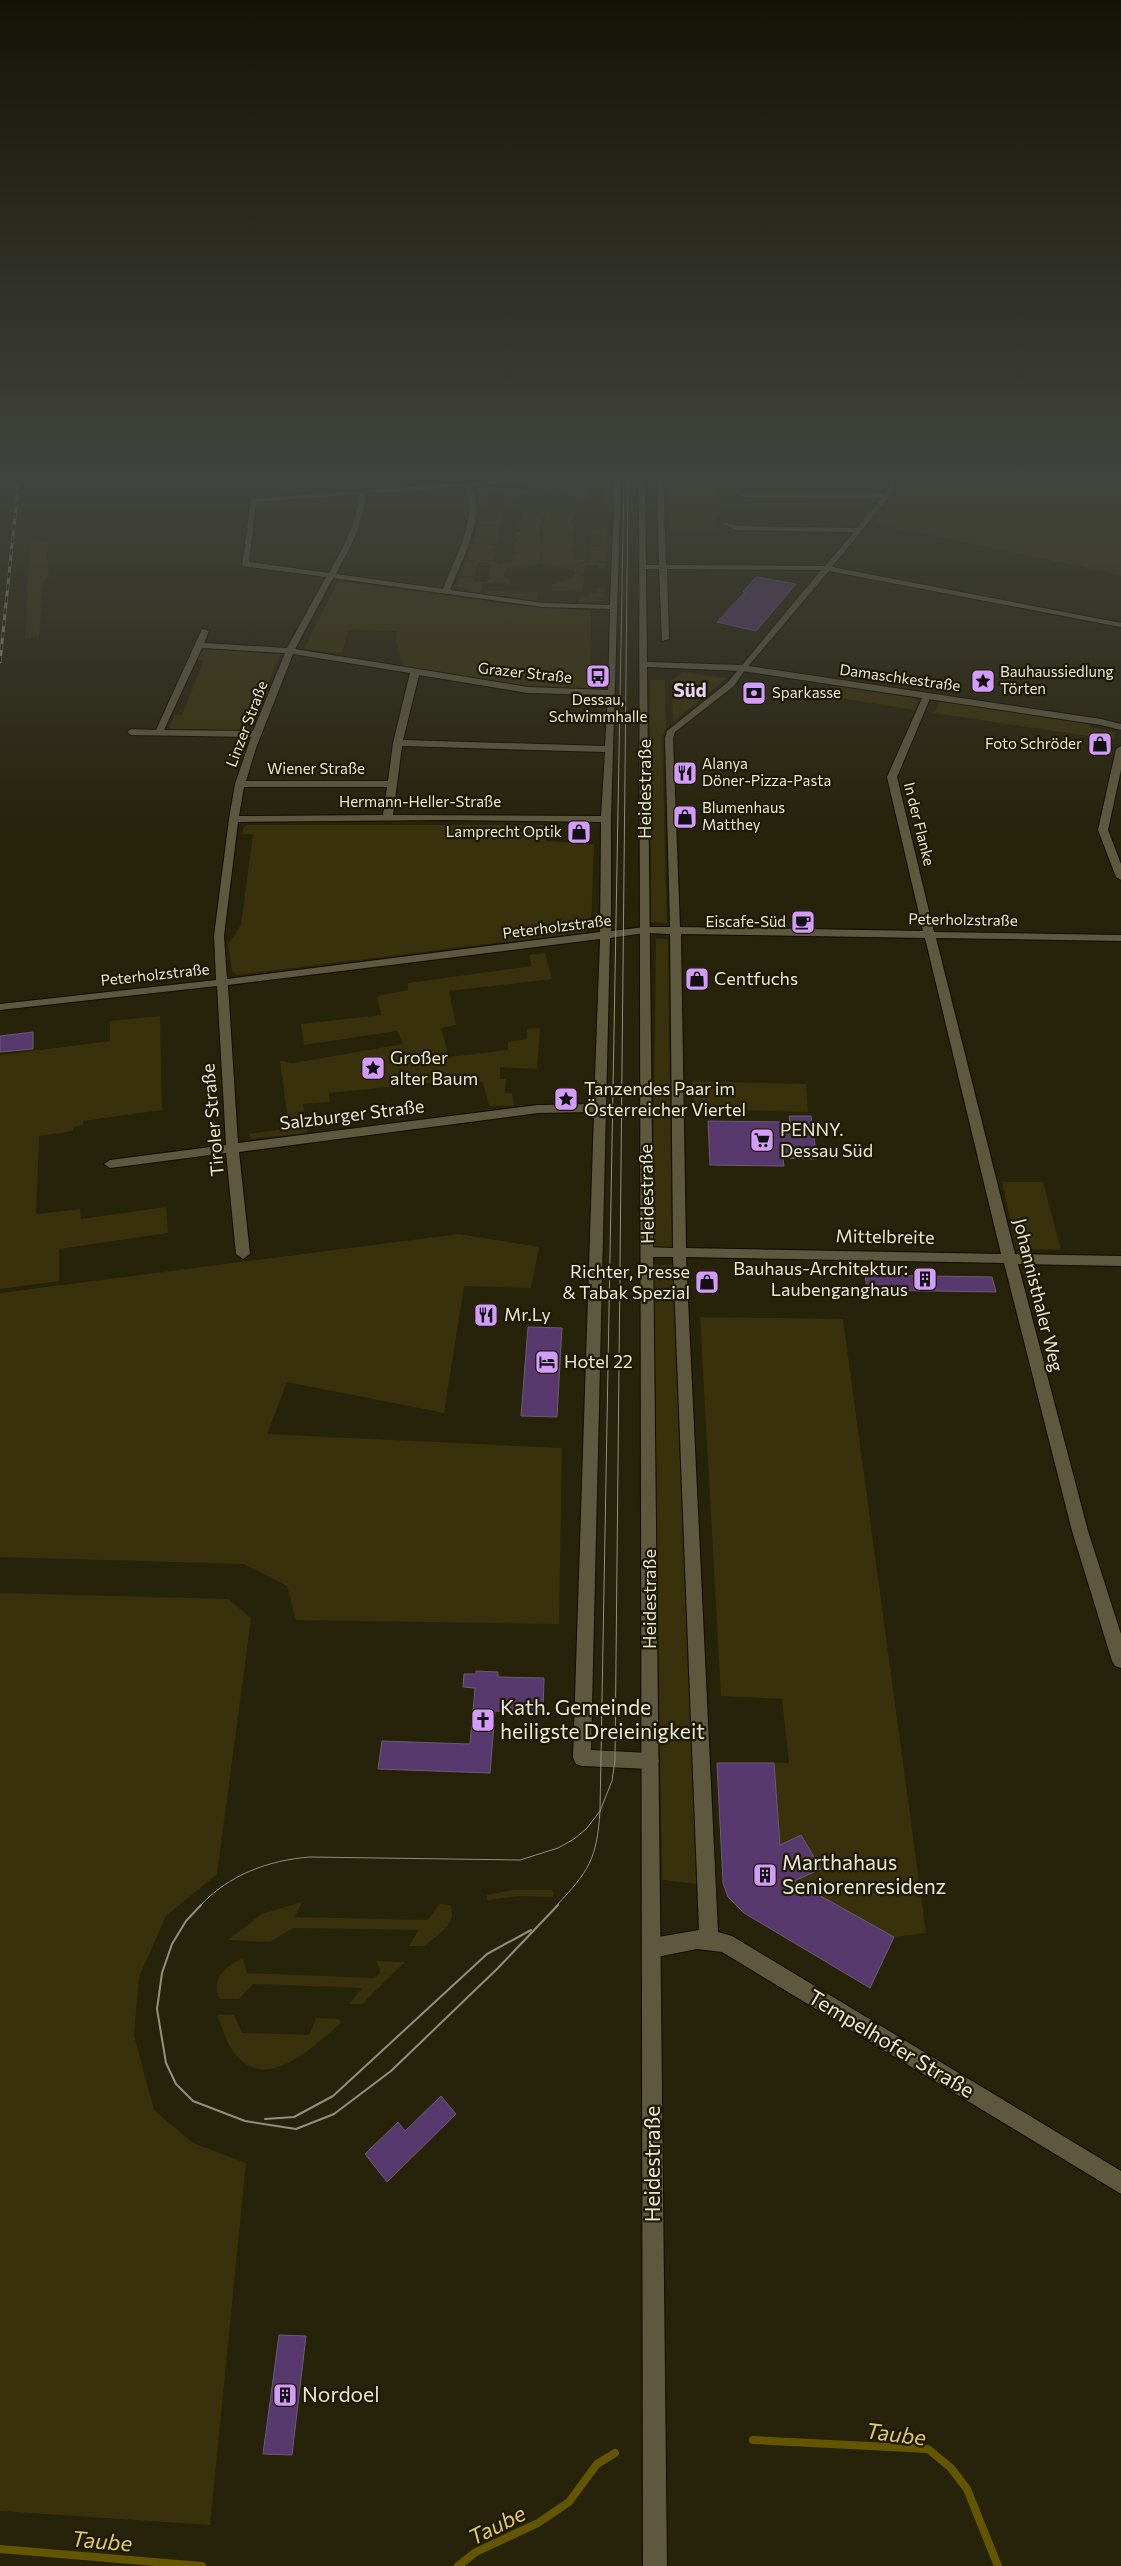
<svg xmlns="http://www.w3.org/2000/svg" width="1121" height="2566" font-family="Commissioner,sans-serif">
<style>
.green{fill:#39310b;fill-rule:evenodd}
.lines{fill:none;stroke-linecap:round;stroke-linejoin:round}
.stream{stroke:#645500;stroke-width:8}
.building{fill:#58396e;stroke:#695c73}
.minor-casing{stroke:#100b00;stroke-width:2}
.tertiary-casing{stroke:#100b00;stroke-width:2}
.minor{fill:#5e583f;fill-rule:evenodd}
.tertiary{fill:#5e583f;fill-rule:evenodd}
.tram-far1{stroke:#938f7d;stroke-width:1}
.tram{stroke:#938f7d;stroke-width:2}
.rail-casing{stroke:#938f7d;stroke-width:3}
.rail{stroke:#1e1902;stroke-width:2;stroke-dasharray:6;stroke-linecap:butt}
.labels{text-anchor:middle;stroke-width:4.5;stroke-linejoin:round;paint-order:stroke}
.far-poi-label{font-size:15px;fill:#eae7d9;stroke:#1e1902;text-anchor:start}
.far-street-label{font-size:15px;fill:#eae7d9;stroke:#1e1902}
.street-label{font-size:18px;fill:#eae7d9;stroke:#1e1902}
.poi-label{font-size:18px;fill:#eae7d9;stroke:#1e1902;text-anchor:start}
.far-district-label{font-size:19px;font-weight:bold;fill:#e8d2fa;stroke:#1e1902}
.near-poi-label{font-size:21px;fill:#eae7d9;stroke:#1e1902;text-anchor:start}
.near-street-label{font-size:21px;fill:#eae7d9;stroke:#1e1902}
.near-water-label{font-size:22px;font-style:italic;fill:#e1cb68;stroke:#1e1902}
</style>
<rect width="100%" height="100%" fill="#27220a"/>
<path class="green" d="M 603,477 L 608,479 L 605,481 L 608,482 L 608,511 L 575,513 L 574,520 L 571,521 L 571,524 L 574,524 L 573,535 L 571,537 L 574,538 L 573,548 L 570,548 L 570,551 L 573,551 L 573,559 L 585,560 L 586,562 L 577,563 L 575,568 L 571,569 L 541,564 L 544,540 L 542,529 L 549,509 L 570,507 L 588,511 L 572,506 L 580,503 L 580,500 L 577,497 L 561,493 L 562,486 L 589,487 L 588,493 L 586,493 L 588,495 L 588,500 L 585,501 L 587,509 L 602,510 L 602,506 L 605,505 L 602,504 L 603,498 L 606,498 L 603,496 L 603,492 L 605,491 L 603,490 L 603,486 L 594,486 L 594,483 L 587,481 L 587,478 Z
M 668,477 L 714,477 L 721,517 L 715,517 L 715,529 L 670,529 Z
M 904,477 L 1121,477 L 1121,575 L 873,523 L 888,504 Z
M 515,484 L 504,485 L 503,490 L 550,490 L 550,492 L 524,494 L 512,500 L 516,505 L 503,510 L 480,510 L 480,496 L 483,496 L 480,495 L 477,488 L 479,487 ZM 491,492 L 504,492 L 506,496 L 503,497 L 501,504 L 504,506 L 501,506 L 500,509 L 488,509 L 488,505 L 485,505 L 489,503 L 490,497 L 486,496 L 490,496 Z
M 720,485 L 862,486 L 874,494 L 850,496 L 756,494 L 739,488 L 721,488 Z
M 521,507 L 546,509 L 539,530 L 541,542 L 538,564 L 509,568 L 498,564 L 511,563 L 512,555 L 516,555 L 517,552 L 513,552 L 515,541 L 518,541 L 519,538 L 515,538 L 516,532 L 520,532 L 520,529 L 517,529 L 518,519 L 522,519 L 522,515 L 519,515 Z
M 480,511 L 502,511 L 499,513 L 502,513 L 501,521 L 498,521 L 501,522 L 500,525 L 478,525 Z
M 477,526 L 500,526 L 499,530 L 496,530 L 499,531 L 498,539 L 495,539 L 498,540 L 497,544 L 473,543 Z
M 607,528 L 607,535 L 602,537 L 607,538 L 607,545 L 591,545 L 591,537 L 595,536 L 591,535 L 592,529 Z
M 46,542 L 49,576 L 43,583 L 39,638 L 25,639 L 30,543 Z
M 472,544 L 497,545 L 496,548 L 493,548 L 496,549 L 494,558 L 492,558 L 494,560 L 467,560 Z
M 607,546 L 606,561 L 590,561 L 590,556 L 593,555 L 590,554 L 591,547 Z
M 466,561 L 494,561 L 507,568 L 503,575 L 510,580 L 510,584 L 482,583 L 480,593 L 472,592 L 472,590 L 456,588 L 460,577 L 474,579 L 474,582 L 487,582 L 488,579 L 492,579 L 489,577 L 490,568 L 494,566 L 491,566 L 491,562 L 478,562 L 477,566 L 473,567 L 476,568 L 475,576 L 460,576 L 463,567 L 468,567 L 464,566 Z
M 587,563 L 605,563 L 605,569 L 598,568 L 598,565 L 585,565 L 584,573 L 581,573 L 580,576 L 584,576 L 583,592 L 552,591 L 552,584 L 573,578 L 575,573 L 573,570 L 579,564 Z
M 338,581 L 520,606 L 591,610 L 590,689 L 526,687 L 403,667 L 396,641 L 397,631 L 348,630 L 342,653 L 304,649 Z
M 597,588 L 605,588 L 604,598 L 599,598 L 604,602 L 579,603 L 579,599 L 588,598 L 589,592 L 597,593 Z
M 486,591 L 538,592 L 537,601 L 485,594 Z
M 205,648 L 281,654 L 247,731 L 169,729 L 174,715 L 182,715 L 204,660 L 197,660 L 200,651 Z
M 682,672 L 727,678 L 673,722 L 672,681 Z
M 650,680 L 665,680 L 666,727 L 662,737 L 667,923 L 651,922 Z
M 838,686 L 914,698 L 918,701 L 915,710 L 827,696 L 831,689 Z
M 940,701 L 1085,722 L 1093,728 L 1116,732 L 1114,740 L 934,713 Z
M 248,825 L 546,825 L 546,841 L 594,844 L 591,927 L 586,932 L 237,975 L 232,971 L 228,944 L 241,925 L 253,834 L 242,834 L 244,827 Z
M 656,939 L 668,939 L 672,1249 L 652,1249 Z
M 545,953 L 552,979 L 449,991 L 456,1025 L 441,1028 L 449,1057 L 508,1050 L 508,1042 L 527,1039 L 527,1029 L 540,1028 L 537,1069 L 500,1067 L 500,1079 L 506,1079 L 505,1093 L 512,1093 L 514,1106 L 489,1106 L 483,1082 L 456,1086 L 451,1081 L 329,1093 L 330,1102 L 303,1104 L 307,1133 L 251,1139 L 249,1134 L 289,1128 L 280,1061 L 293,1063 L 403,1044 L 397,1031 L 304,1045 L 301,1024 L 381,1015 L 377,996 L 408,990 L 408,983 L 532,966 L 529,955 Z
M 160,1016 L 162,1110 L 83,1121 L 83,1125 L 74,1127 L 73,1131 L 39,1136 L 36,1214 L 80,1209 L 81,1219 L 166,1207 L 168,1233 L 59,1249 L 59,1281 L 0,1289 L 0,1055 L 110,1041 L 110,1021 Z
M 692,1081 L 806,1084 L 808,1112 L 695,1109 Z
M 1002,1182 L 1043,1182 L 1061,1250 L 1017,1249 Z
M 459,1234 L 539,1247 L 531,1288 L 464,1286 L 444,1413 L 287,1382 L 267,1434 L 562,1448 L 559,1624 L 296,1620 L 287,1586 L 244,1564 L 0,1557 L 0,1293 Z
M 652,1265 L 674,1265 L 698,1884 L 662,1880 Z
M 700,1317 L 843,1319 L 926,1933 L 894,1937 L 794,1881 L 821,1868 L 801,1836 L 780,1845 L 774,1763 L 789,1763 L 782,1699 L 721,1696 Z
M 0,1593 L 229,1599 L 251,1619 L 217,1874 L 166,1916 L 139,1977 L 134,2035 L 154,2110 L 193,2143 L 246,2163 L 210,2525 L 0,2511 Z
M 512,1890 L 552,1890 L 554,1893 L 553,1897 L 520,1896 L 487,1900 L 487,1895 Z
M 302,1902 L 295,1917 L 428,1920 L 439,1904 L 450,1905 C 459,1924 437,1935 424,1946 L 409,1946 L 419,1930 L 293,1928 L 270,1942 L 228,1940 L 262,1914 Z
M 243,1959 L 247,1973 L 374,1978 L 381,1973 L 376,1961 L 405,1962 L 362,2004 L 349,2004 L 362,1988 L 253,1984 L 239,1999 L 220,1999 C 210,1981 226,1964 243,1959 Z
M 217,2015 L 234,2015 L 242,2033 L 309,2035 L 316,2018 L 339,2019 L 341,2023 C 310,2049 260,2101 228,2043 C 224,2034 221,2024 217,2015 Z"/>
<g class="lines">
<path class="stream" d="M 753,2440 L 928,2449 L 951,2468 L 967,2489 L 998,2566
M 0,2549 L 202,2566
M 458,2566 L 476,2552 L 538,2523 L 569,2502 L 597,2464 L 615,2453"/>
</g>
<path class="building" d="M 756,577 L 796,584 L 756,631 L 717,622 L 745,592 L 743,592 Z
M 33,1032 L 33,1049 L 0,1052 L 0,1036 Z
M 789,1116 L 811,1116 L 817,1159 L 783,1158 L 784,1166 L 777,1166 L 710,1165 L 708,1121 L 790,1122 Z
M 865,1275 L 992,1277 L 996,1292 L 867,1290 Z
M 528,1327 L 562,1328 L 557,1417 L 521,1416 Z
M 476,1671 L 498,1672 L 498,1677 L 544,1678 L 543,1713 L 495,1711 L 490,1773 L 378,1769 L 382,1741 L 470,1744 L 475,1688 L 463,1687 L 464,1674 L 476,1674 Z
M 717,1763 L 774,1763 L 780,1845 L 801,1835 L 821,1869 L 794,1881 L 894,1937 L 870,1988 L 744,1913 L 728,1897 L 723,1883 Z
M 441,2096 L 456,2114 L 387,2182 L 365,2154 L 398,2122 L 405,2131 Z
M 279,2335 L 306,2336 L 292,2455 L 263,2454 Z"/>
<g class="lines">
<g class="minor-casing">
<path id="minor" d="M 536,477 L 570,477 L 472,486 C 486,518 462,559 450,590 L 543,603 L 610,605 L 615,477 L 621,477 L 611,819 L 611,931 L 645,927 L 670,927 L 665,738 L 667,731 L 728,682 L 821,570 L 667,569 L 669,639 L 662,641 L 659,569 L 643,569 L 639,567 L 643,565 L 659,565 L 657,477 L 663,477 L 666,565 L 825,566 L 854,532 L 737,530 L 722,524 L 726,522 L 738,526 L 857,528 L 882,498 L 743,497 L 736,493 L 736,491 L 744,493 L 885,494 L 894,477 L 900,477 L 889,497 L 832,567 L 1121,623 L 1121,627 L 829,571 L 745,670 L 734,686 L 675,732 L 673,738 L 680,927 L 923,931 L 887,777 L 923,696 L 927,693 L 931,696 L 897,777 L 934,932 L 1121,935 L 1121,941 L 936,938 L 1015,1254 L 1121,1256 L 1121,1266 L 1018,1264 L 1088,1531 L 1121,1634 L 1121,1668 L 1115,1666 L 1112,1661 L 1072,1531 L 1004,1263 L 686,1257 L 718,1932 L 732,1936 L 1121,2171 L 1121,2194 L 722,1952 L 697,1949 L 652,1958 L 645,1955 L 642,1948 L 645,1941 L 652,1938 L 699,1930 L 673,1257 L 648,1257 L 641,1252 L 648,1247 L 673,1248 L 670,934 L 645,933 L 610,938 L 591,1750 L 650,1753 L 656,1755 L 659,1761 L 656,1767 L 650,1769 L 582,1766 L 576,1764 L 573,1758 L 594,1112 L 538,1113 L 239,1152 L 250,1254 L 243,1259 L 236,1254 L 226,1153 L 110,1168 L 104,1164 L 110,1160 L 226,1145 L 217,986 L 0,1010 L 0,1004 L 216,980 L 214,936 L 229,819 L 235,784 L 251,737 L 131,735 L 127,732 L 131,729 L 156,730 L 202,629 L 209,631 L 204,643 L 287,648 L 326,577 L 242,566 L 251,499 ZM 465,486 C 479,518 454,559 443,589 L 336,574 C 350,547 364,525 365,494 ZM 359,494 C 357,525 343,547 329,573 L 249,562 L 256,502 ZM 333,578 L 543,607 L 610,609 L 608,690 L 528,687 L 295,649 ZM 202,648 L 285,653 L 253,731 L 164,730 ZM 293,654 L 410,673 L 393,743 L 388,781 L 246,781 L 256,748 ZM 419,675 L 528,693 L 608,695 L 605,746 L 403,740 ZM 402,746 L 605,752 L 601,816 L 393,815 ZM 244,787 L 387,787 L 383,815 L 239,816 ZM 444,820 L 601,822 L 600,932 L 227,979 L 224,936 L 238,822 ZM 681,934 L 925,938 L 1001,1254 L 686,1248 ZM 600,939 L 594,1104 L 538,1105 L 238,1143 L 228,985 Z
M 1121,746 L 1121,770 L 1108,830 L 1121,864 L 1121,880 L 1116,877 L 1098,830 L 1116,749 Z"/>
</g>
<g class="tertiary-casing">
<path id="tertiary" d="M 639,477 L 645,477 L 647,662 L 742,665 L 1101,719 L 1121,724 L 1121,730 L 1101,725 L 742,671 L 647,667 L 667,2566 L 643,2566 Z"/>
</g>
<use href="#minor" class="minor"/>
<use href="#tertiary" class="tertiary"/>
<path class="tram-far1" d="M 600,1811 L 624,477
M 600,1811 L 612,1781 L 615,1760 L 628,477
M 200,1906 C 228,1875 269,1860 310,1857 L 520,1860 L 558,1848 L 574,1839 L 587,1828 L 600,1811
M 556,1906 C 589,1871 597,1859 600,1811"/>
<path class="tram" d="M 201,1905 L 186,1921 L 172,1944 L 162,1973 L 157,2009 L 166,2063 L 176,2084 L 193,2101 L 245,2121 L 296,2129 L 334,2114 L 391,2071 L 498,1968 L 558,1905
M 265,2119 L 294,2117 L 333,2096 L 487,1954 L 531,1930"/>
<g class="rail-casing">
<path id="rail" d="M 0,662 L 19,477"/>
</g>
<use href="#rail" class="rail"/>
</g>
<linearGradient id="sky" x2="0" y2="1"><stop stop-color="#151306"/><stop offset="0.57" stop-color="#41443e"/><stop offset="1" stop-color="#41443e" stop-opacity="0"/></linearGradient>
<rect width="1121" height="837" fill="url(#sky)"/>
<defs>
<g id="bus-square" transform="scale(1.25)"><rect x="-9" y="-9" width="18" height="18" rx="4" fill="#d39cfc" stroke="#1e1902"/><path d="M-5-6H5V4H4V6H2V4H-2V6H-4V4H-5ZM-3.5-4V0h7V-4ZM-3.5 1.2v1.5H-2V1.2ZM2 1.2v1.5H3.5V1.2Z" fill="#111"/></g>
<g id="sight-square" transform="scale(1.25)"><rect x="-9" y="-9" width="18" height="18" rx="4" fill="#d39cfc" stroke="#1e1902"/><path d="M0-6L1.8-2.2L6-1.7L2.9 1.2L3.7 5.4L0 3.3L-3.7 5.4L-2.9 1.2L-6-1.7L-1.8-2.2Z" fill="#111"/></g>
<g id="bank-square" transform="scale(1.25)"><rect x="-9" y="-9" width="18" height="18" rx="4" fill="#d39cfc" stroke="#1e1902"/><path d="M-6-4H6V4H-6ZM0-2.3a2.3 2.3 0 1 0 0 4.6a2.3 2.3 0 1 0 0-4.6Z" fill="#111"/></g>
<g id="shop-square" transform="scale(1.25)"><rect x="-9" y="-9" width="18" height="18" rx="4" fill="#d39cfc" stroke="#1e1902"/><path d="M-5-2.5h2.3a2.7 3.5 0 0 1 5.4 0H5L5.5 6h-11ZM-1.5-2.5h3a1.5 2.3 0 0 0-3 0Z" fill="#111"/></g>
<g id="restaurant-square" transform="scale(1.25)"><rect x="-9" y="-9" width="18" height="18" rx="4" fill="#d39cfc" stroke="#1e1902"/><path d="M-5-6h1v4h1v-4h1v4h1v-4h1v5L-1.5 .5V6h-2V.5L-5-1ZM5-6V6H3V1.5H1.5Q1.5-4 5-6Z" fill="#111"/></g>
<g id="cafe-square" transform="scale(1.25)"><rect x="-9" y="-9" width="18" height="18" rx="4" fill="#d39cfc" stroke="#1e1902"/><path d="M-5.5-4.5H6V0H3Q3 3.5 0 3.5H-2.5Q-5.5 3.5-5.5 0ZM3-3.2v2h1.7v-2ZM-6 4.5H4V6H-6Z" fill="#111"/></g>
<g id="supermarket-square" transform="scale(1.25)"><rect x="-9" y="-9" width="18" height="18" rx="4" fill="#d39cfc" stroke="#1e1902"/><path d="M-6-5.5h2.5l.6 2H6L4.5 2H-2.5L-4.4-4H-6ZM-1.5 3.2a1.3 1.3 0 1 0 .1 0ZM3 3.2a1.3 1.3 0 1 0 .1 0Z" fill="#111"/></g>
<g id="building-square" transform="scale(1.25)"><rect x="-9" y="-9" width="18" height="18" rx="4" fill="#d39cfc" stroke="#1e1902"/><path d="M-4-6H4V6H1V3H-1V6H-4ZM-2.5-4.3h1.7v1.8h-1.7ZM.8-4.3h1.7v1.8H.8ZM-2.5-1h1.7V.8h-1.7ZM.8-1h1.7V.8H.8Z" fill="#111"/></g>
<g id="hotel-square" transform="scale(1.25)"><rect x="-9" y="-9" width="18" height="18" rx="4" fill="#d39cfc" stroke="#1e1902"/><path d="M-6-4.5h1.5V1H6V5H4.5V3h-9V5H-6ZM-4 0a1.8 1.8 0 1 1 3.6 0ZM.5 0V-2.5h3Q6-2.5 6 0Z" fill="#111"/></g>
<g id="church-square" transform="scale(1.25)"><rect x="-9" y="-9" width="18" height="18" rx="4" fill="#d39cfc" stroke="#1e1902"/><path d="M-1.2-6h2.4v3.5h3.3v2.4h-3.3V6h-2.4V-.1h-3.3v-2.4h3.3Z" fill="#111"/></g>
</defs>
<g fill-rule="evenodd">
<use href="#bus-square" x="598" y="676"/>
<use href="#sight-square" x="983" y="681"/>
<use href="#bank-square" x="754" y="693"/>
<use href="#shop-square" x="1100" y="744"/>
<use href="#restaurant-square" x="685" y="773"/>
<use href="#shop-square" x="685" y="817"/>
<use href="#shop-square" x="579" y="832"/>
<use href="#cafe-square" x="803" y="922"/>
<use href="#shop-square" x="697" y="979"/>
<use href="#sight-square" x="373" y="1068"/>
<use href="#sight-square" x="566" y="1099"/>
<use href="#supermarket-square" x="762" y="1140"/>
<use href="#building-square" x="925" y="1279"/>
<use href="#shop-square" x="707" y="1282"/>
<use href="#restaurant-square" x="486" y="1315"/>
<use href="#hotel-square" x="547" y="1362"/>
<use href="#church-square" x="483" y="1720"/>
<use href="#building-square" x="765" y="1875"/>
<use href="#building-square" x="285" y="2395"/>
</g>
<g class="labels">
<g class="far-poi-label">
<text x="1000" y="677">Bauhaussiedlung<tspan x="1000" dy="17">Törten</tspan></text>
<text x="772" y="698">Sparkasse</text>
<text x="598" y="705" text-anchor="middle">Dessau,<tspan x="598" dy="17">Schwimmhalle</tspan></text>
<text x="1082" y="749" text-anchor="end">Foto Schröder</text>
<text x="702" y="769">Alanya<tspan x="702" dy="17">Döner-Pizza-Pasta</tspan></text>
<text x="702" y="813">Blumenhaus<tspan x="702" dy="17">Matthey</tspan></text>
<text x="562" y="837" text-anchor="end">Lamprecht Optik</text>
<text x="786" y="927" text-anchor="end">Eiscafe-Süd</text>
</g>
<g class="far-street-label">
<text transform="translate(525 673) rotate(6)" y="5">Grazer Straße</text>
<text transform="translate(900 678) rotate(8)" y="5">Damaschkestraße</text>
<text transform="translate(247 724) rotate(-69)" y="5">Linzer Straße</text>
<text x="316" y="774">Wiener Straße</text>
<text x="420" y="807">Hermann-Heller-Straße</text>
<text transform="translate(919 824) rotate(76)" y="5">In der Flanke</text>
<text transform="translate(963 920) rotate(1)" y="5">Peterholzstraße</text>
<text transform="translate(557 927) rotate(-7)" y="5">Peterholzstraße</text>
<text transform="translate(155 975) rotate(-6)" y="5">Peterholzstraße</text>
</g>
<g class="street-label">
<text transform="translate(645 789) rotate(-90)" y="6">Heidestraße</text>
<text transform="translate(352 1115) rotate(-7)" y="6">Salzburger Straße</text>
<text transform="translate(213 1120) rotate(-95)" y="6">Tiroler Straße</text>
<text transform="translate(647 1194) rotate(-91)" y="6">Heidestraße</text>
<text transform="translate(885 1237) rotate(1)" y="6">Mittelbreite</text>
<text transform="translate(1038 1295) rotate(76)" y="6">Johannisthaler Weg</text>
<text transform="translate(650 1599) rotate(-90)" y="6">Heidestraße</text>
</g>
<g class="poi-label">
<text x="714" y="985">Centfuchs</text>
<text x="390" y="1064">Großer<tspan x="390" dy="21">alter Baum</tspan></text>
<text x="584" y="1095">Tanzendes Paar im<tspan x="584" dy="21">Österreicher Viertel</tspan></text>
<text x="780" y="1136">PENNY.<tspan x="780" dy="21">Dessau Süd</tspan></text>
<text x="908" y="1275" text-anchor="end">Bauhaus-Architektur:<tspan x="908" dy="21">Laubenganghaus</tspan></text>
<text x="690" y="1278" text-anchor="end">Richter, Presse<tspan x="690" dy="21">&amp; Tabak Spezial</tspan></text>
<text x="504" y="1321">Mr.Ly</text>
<text x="564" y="1368">Hotel 22</text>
</g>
<g class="far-district-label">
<text x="690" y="697">Süd</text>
</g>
<g class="near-poi-label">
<text x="500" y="1715">Kath. Gemeinde<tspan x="500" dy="24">heiligste Dreieinigkeit</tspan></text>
<text x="782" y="1870">Marthahaus<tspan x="782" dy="24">Seniorenresidenz</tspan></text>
<text x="302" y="2402">Nordoel</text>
</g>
<g class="near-street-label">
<text transform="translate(891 2044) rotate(31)" y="7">Tempelhofer Straße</text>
<text transform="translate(653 2164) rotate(-90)" y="7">Heidestraße</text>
</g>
<g class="near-water-label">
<text transform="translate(896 2434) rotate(7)" y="8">Taube</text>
<text transform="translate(497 2525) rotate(-27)" y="8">Taube</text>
<text transform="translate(102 2541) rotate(5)" y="8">Taube</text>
</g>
</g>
</svg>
